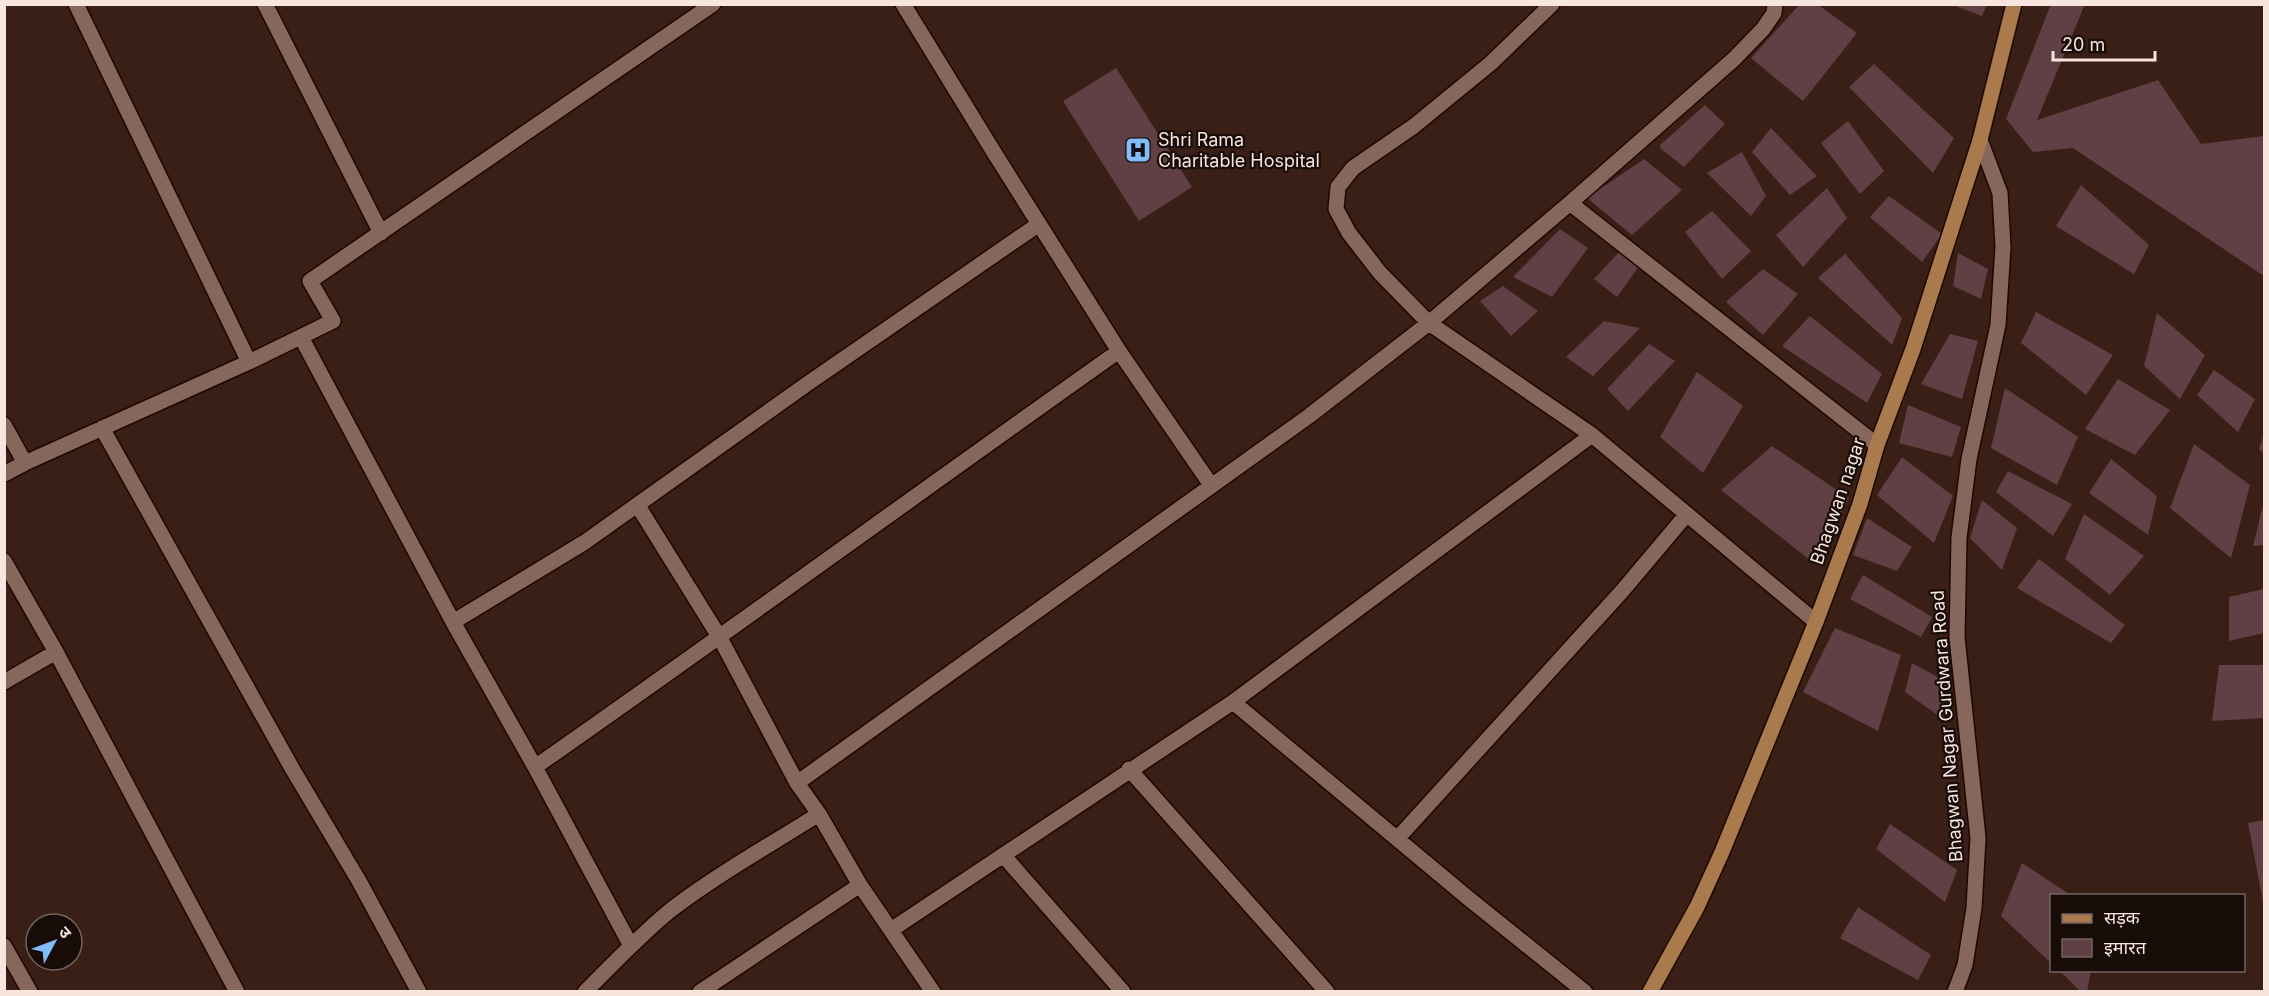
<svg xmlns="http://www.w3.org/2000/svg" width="2269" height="996" font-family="Inter,'Noto Sans Devanagari',sans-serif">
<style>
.building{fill:#604044}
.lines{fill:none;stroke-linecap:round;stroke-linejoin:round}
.street-casing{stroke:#1f0802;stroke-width:18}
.secondary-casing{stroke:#1f0802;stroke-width:18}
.street{stroke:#87675b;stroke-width:15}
.secondary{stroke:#a97a4b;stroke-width:15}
.labels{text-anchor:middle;stroke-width:4.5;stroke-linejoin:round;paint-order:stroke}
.poi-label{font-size:18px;fill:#f8e5de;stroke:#180c08;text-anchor:start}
.street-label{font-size:18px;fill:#f8e5de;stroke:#180c08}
</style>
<rect width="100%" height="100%" fill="#391f15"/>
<path class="building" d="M 1800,4 L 1817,4 L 1857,33 L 1803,101 L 1751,58 Z
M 1950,4 L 1987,4 L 1982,16 Z
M 2051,4 L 2085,4 L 2037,120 L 2158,80 L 2201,144 L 2264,136 L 2264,276 L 2073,148 L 2033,152 L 2006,119 Z
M 1874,64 L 1954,138 L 1933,173 L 1849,87 Z
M 1116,68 L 1192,187 L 1139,221 L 1063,101 Z
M 1705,105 L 1725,124 L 1684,167 L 1661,149 L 1660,145 Z
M 1848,121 L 1884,171 L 1860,194 L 1821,143 Z
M 1771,128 L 1817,176 L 1790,195 L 1752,152 Z
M 1742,152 L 1766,196 L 1751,216 L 1707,173 Z
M 1644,159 L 1682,190 L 1632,235 L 1587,198 Z
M 2081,185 L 2149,245 L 2134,274 L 2056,226 Z
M 1827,188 L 1847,218 L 1803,267 L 1776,235 Z
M 1889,196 L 1942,234 L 1922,262 L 1870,217 Z
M 1712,211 L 1751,251 L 1722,279 L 1685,232 Z
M 1560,229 L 1588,248 L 1552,297 L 1513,277 Z
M 1621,250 L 1639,266 L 1617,297 L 1594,279 Z
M 1958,253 L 1988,269 L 1981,299 L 1953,286 Z
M 1845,254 L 1902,318 L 1892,345 L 1818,278 Z
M 1763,269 L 1798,294 L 1763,335 L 1726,302 Z
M 1503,286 L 1538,311 L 1511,336 L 1480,301 Z
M 2036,312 L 2113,355 L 2086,395 L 2021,343 Z
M 2157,313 L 2205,355 L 2180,399 L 2144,366 Z
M 1810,316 L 1882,374 L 1867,403 L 1782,346 Z
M 1604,321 L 1640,328 L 1593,376 L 1566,357 Z
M 1950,334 L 1978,341 L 1962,399 L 1921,384 Z
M 1649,344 L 1675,361 L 1628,411 L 1607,389 Z
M 2214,370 L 2255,399 L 2238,432 L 2197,395 Z
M 1697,372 L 1743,406 L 1703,473 L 1660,437 Z
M 2118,379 L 2170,410 L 2135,455 L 2085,429 Z
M 2005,388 L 2078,437 L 2057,485 L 1991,448 Z
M 1908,405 L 1961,427 L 1952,457 L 1899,443 Z
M 2264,434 L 2264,454 L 2259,449 Z
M 2194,444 L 2250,485 L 2231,558 L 2170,508 Z
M 1772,446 L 1849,498 L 1815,564 L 1721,490 Z
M 1902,457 L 1953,496 L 1934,543 L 1877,495 Z
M 2111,459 L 2157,496 L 2148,535 L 2089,493 Z
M 2008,471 L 2072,504 L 2053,536 L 1996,492 Z
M 1982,500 L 2017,528 L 2002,570 L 1970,538 Z
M 2264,501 L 2264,545 L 2253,546 Z
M 2084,514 L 2144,556 L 2110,595 L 2065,559 Z
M 1867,518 L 1912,547 L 1897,571 L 1853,555 Z
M 2039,559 L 2125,625 L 2111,643 L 2017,588 Z
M 1863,575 L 1932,617 L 1921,637 L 1850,599 Z
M 2264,589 L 2264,633 L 2229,641 L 2229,597 Z
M 1835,628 L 1901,655 L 1878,731 L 1803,692 Z
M 1912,663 L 1950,684 L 1946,721 L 1905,692 Z
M 2219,665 L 2264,665 L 2264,718 L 2212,721 Z
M 2264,820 L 2264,902 L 2263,902 L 2248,823 Z
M 1890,824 L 1957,870 L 1945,902 L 1876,849 Z
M 2022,863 L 2072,896 L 2052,896 L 2052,964 L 2001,916 Z
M 1858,907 L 1931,955 L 1918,980 L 1840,938 Z
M 2059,970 L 2091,970 L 2087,992 L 2081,992 Z"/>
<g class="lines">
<g class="street-casing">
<path id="street" d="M 76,4 L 249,362
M 265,4 L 381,233
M 903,4 L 995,154 L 1119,351 L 1211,485
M 1552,4 L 1491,63 L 1414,126 L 1353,168 L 1338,187 L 1336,209 L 1349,233 L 1380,273 L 1429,323 L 1592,435 L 1816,622
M 1570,203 L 1877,445
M 301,337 L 453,622 L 535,767 L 631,946
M 4,425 L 25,463
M 102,428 L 293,770 L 359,881 L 419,992
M 4,474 L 25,463 L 249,362 L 333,321 L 310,281 L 713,4
M 638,506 L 720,638 L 797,783 L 819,814 L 860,885 L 933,992
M 4,561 L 56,652 L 237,992
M 453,622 L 585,542 L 807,384 L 1039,224
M 4,682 L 56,652
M 1233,702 L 1468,898 L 1585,992
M 535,767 C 731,630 924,489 1119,351
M 1129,769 L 1327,992
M 797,783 L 1309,416 L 1429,323 L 1570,203 L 1734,59 L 1763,29 L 1774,13 L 1775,4
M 1397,839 L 1623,590 L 1687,514
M 1003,855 L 1123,992
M 891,930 L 1233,702 L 1592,435
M 4,946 L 30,992
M 585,992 C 613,964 641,934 672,909 C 718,874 770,845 819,814
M 700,992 L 860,885
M 1955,992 L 1965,965 L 1974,908 L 1978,838 L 1957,637 L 1959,538 L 1969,459 L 1998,325 L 2003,247 L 2000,193 L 1980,140"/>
</g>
<g class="secondary-casing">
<path id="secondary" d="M 1650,992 L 1697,907 L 1722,852 L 1816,622 L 1860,504 L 1877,445 L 1913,349 L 1980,140 L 2014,4"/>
</g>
<use href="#street" class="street"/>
<use href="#secondary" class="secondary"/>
</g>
<defs>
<g id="hospital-square" transform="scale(1.35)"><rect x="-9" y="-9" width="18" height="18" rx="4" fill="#83bcfb" stroke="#180c08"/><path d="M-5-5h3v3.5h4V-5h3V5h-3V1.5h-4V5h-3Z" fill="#111"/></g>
</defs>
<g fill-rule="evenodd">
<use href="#hospital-square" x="1138" y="150"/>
</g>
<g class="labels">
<g class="poi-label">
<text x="1158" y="146">Shri Rama<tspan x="1158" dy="21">Charitable Hospital</tspan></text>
</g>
<g class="street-label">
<text transform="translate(1838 501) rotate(-71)" y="6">Bhagwan nagar</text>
<text transform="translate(1947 726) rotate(-94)" y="6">Bhagwan Nagar Gurdwara Road</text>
</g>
</g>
<rect width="2269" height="996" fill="none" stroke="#f8e5de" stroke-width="12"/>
<rect x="2050" y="894" width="195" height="78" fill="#180c08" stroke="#72635e" stroke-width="1.5"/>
<rect x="2062" y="914" width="30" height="9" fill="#a97a4b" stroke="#72635e" stroke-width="1.5"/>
<text x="2104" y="924" font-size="18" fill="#f8e5de">सड़क</text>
<rect x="2062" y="939" width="30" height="18" fill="#604044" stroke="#72635e" stroke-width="1.5"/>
<text x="2104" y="954" font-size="18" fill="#f8e5de">इमारत</text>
<g transform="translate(54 942) rotate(49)"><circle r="28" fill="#180c08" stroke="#72635e" stroke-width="1.5"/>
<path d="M0-4.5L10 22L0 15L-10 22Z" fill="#83bcfb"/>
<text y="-9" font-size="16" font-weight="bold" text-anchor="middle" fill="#f8e5de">उ</text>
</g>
<path d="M2053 51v9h102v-9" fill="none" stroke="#f8e5de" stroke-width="3"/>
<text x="2062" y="51" font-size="18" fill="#f8e5de" stroke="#180c08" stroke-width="4.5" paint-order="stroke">20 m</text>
</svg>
